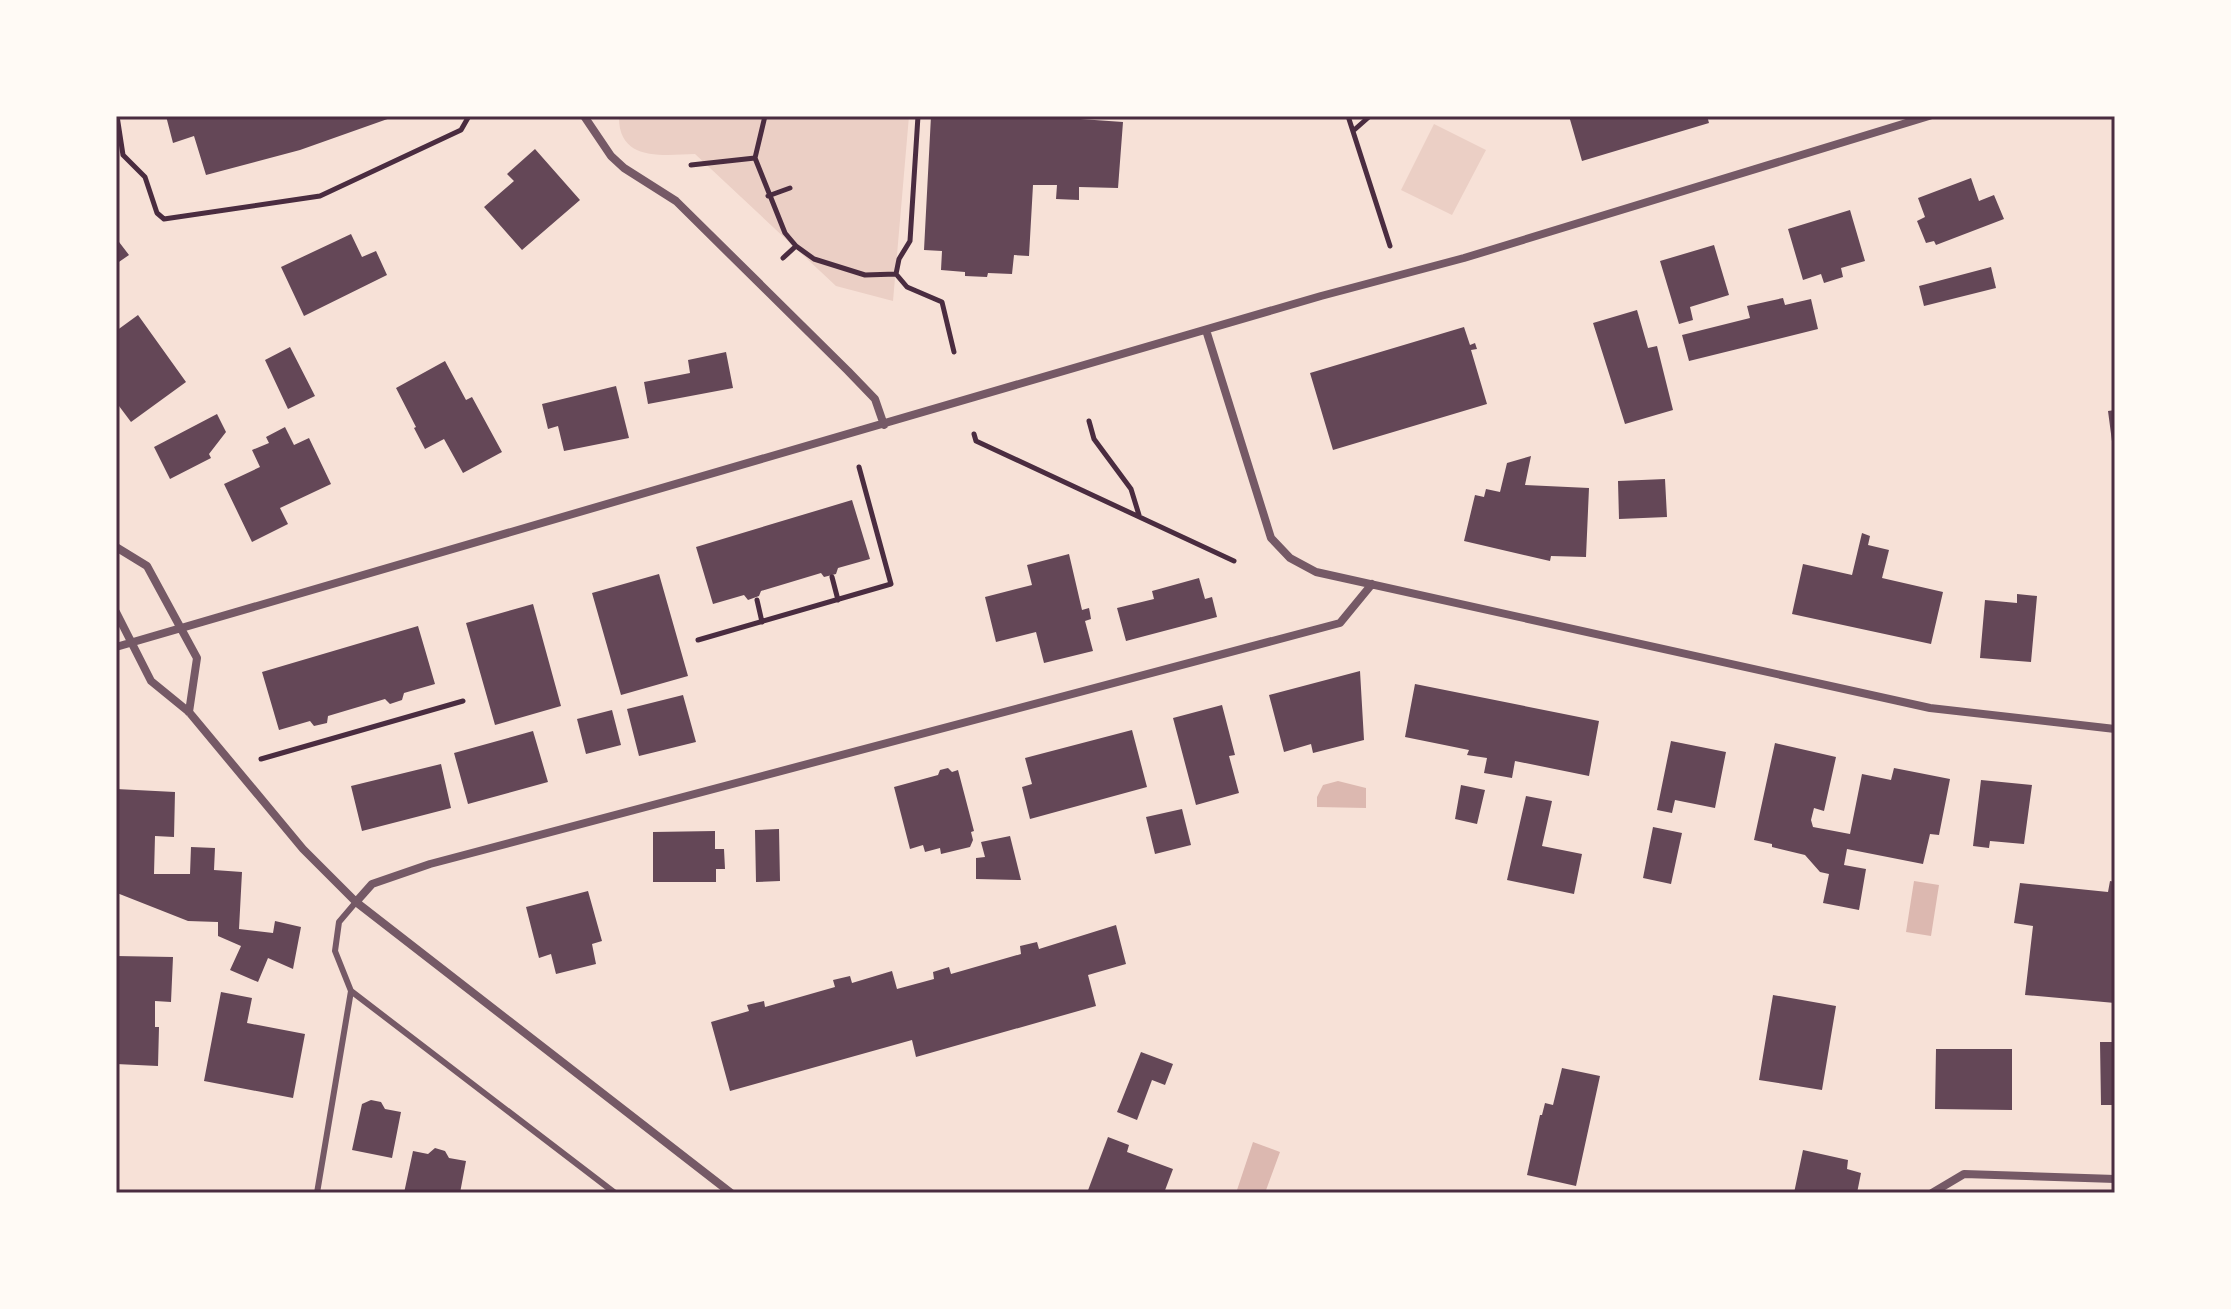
<svg xmlns="http://www.w3.org/2000/svg" width="2231" height="1309" font-family="'IBM Plex Sans',sans-serif">
<style>
.green{fill:#ebcfc5}
.water{fill:#dcb8b0}
.building{fill:#644757}
.lines{fill:none;stroke-linecap:round;stroke-linejoin:round}
.path{stroke:#4a2c40;stroke-width:5}
.service{stroke:#755966;stroke-width:6}
.minor{stroke:#755966;stroke-width:8}
.neatline{fill:none;stroke:#4a2c40;stroke-width:3}
</style>
<rect width="100%" height="100%" fill="#f7e1d7"/>
<path class="green" d="M 619,116 L 909,116 L 893,301 L 836,286 L 695,154 C 663,155 618,162 619,116 Z
M 1434,124 L 1486,150 L 1452,215 L 1401,190 Z"/>
<path class="water" d="M 1338,781 L 1366,788 L 1366,808 L 1317,807 L 1317,797 L 1323,785 Z
M 1914,881 L 1939,885 L 1931,936 L 1906,932 Z
M 1253,1142 L 1280,1152 L 1265,1193 L 1236,1193 Z"/>
<path class="building" d="M 166,116 L 396,116 L 300,150 L 206,175 L 194,136 L 173,143 Z
M 931,116 L 1038,116 L 1123,122 L 1118,188 L 1079,187 L 1079,200 L 1056,199 L 1057,185 L 1033,185 L 1029,256 L 1014,255 L 1012,274 L 988,273 L 987,277 L 965,276 L 965,272 L 941,270 L 942,251 L 924,250 Z
M 1569,116 L 1707,116 L 1709,123 L 1582,161 Z
M 535,149 L 580,200 L 522,250 L 484,207 L 514,181 L 507,174 Z
M 1971,178 L 1979,201 L 1994,195 L 2004,219 L 1936,245 L 1934,241 L 1926,243 L 1917,221 L 1925,217 L 1918,198 Z
M 1850,210 L 1865,261 L 1841,268 L 1843,277 L 1824,283 L 1821,274 L 1803,280 L 1788,229 Z
M 351,234 L 362,257 L 376,251 L 387,275 L 304,316 L 281,267 Z
M 116,238 L 129,255 L 116,264 Z
M 1714,245 L 1729,295 L 1690,307 L 1693,320 L 1679,324 L 1660,261 Z
M 1991,267 L 1996,288 L 1924,306 L 1919,286 Z
M 1783,298 L 1785,305 L 1811,299 L 1818,329 L 1689,361 L 1682,335 L 1750,318 L 1747,306 Z
M 1637,310 L 1648,348 L 1657,346 L 1673,410 L 1625,424 L 1593,323 Z
M 138,315 L 186,382 L 131,422 L 116,402 L 116,331 Z
M 1464,327 L 1470,345 L 1475,343 L 1477,349 L 1471,350 L 1487,404 L 1333,450 L 1310,373 Z
M 290,347 L 315,396 L 288,409 L 265,360 Z
M 726,352 L 733,388 L 648,404 L 644,382 L 690,373 L 688,360 Z
M 445,361 L 466,400 L 472,397 L 502,452 L 463,473 L 444,439 L 425,449 L 414,428 L 416,427 L 396,388 Z
M 616,386 L 629,438 L 564,451 L 558,426 L 548,429 L 542,404 Z
M 2115,410 L 2115,449 L 2113,449 L 2108,411 Z
M 217,414 L 226,432 L 209,454 L 211,458 L 170,479 L 154,447 Z
M 285,427 L 294,445 L 309,438 L 331,484 L 280,508 L 288,524 L 252,542 L 224,484 L 260,467 L 252,450 L 269,443 L 266,437 Z
M 1531,456 L 1525,485 L 1589,488 L 1586,557 L 1551,556 L 1550,561 L 1464,541 L 1475,495 L 1484,497 L 1486,489 L 1500,492 L 1507,463 Z
M 1665,479 L 1667,517 L 1619,519 L 1618,481 Z
M 852,500 L 870,559 L 838,568 L 836,574 L 824,577 L 821,573 L 761,591 L 759,596 L 748,600 L 744,595 L 713,604 L 696,547 Z
M 1862,533 L 1870,536 L 1868,545 L 1889,550 L 1882,578 L 1943,592 L 1931,644 L 1792,614 L 1803,564 L 1852,575 Z
M 1069,554 L 1082,610 L 1089,608 L 1090,613 L 1091,619 L 1085,621 L 1093,651 L 1044,663 L 1036,632 L 996,642 L 985,597 L 1032,585 L 1027,565 Z
M 659,574 L 688,676 L 621,695 L 592,593 Z
M 1199,578 L 1205,599 L 1212,597 L 1217,617 L 1126,641 L 1117,608 L 1154,599 L 1152,591 Z
M 2017,594 L 2037,596 L 2031,662 L 1980,658 L 1985,600 L 2017,603 Z
M 533,604 L 561,706 L 495,725 L 466,623 Z
M 418,626 L 435,684 L 404,693 L 402,700 L 390,704 L 385,699 L 328,716 L 327,723 L 314,726 L 310,721 L 279,730 L 262,672 Z
M 1360,671 L 1364,740 L 1313,753 L 1311,744 L 1284,752 L 1269,695 Z
M 1415,684 L 1599,721 L 1589,776 L 1515,761 L 1512,778 L 1484,773 L 1487,758 L 1467,755 L 1469,750 L 1405,737 Z
M 683,695 L 696,742 L 639,756 L 627,709 Z
M 1222,705 L 1235,755 L 1229,756 L 1239,793 L 1196,805 L 1173,718 Z
M 612,710 L 621,745 L 586,754 L 577,719 Z
M 1132,730 L 1147,787 L 1030,819 L 1022,787 L 1032,784 L 1025,758 Z
M 533,731 L 548,782 L 468,804 L 454,753 Z
M 1671,741 L 1726,752 L 1715,808 L 1675,800 L 1672,813 L 1657,810 Z
M 1775,743 L 1836,757 L 1824,811 L 1814,808 L 1811,820 L 1813,827 L 1850,834 L 1862,774 L 1891,780 L 1894,768 L 1950,779 L 1939,835 L 1930,834 L 1923,864 L 1847,849 L 1844,865 L 1866,869 L 1859,910 L 1823,903 L 1829,874 L 1820,872 L 1805,855 L 1772,847 L 1772,844 L 1754,840 Z
M 441,764 L 451,808 L 362,831 L 351,786 Z
M 948,768 L 952,772 L 958,770 L 974,831 L 971,832 L 973,840 L 970,847 L 941,854 L 940,848 L 925,852 L 923,845 L 910,849 L 894,787 L 938,775 L 940,770 Z
M 1981,780 L 2032,785 L 2024,844 L 1990,841 L 1989,848 L 1973,846 Z
M 1461,785 L 1485,790 L 1477,824 L 1455,819 Z
M 116,789 L 175,792 L 174,837 L 155,836 L 154,874 L 190,874 L 191,847 L 215,848 L 214,870 L 242,872 L 239,929 L 273,933 L 275,921 L 301,927 L 293,969 L 268,958 L 258,982 L 230,970 L 241,946 L 218,936 L 218,922 L 188,921 L 117,893 Z
M 1526,796 L 1552,801 L 1542,846 L 1582,854 L 1574,894 L 1507,880 Z
M 1182,809 L 1191,845 L 1155,854 L 1146,817 Z
M 1653,827 L 1682,833 L 1671,884 L 1643,878 Z
M 779,829 L 780,881 L 756,882 L 755,830 Z
M 715,831 L 715,849 L 724,849 L 725,869 L 716,869 L 716,882 L 653,882 L 653,832 Z
M 1010,836 L 1021,880 L 976,879 L 976,858 L 985,857 L 981,842 Z
M 2110,881 L 2115,882 L 2115,1003 L 2025,995 L 2033,926 L 2014,923 L 2020,883 L 2108,892 Z
M 588,891 L 602,941 L 592,944 L 596,964 L 556,974 L 551,954 L 539,958 L 526,907 Z
M 1116,925 L 1126,964 L 1088,975 L 1096,1006 L 916,1057 L 912,1040 L 730,1091 L 711,1022 L 749,1011 L 747,1005 L 764,1001 L 765,1007 L 835,987 L 833,980 L 850,976 L 852,983 L 892,971 L 897,989 L 934,979 L 933,972 L 949,967 L 951,974 L 1021,954 L 1020,946 L 1037,942 L 1039,949 Z
M 116,956 L 173,957 L 171,1002 L 155,1001 L 155,1027 L 159,1027 L 158,1066 L 116,1064 Z
M 221,992 L 252,998 L 247,1023 L 305,1034 L 293,1098 L 204,1081 Z
M 1773,995 L 1836,1006 L 1822,1090 L 1759,1080 Z
M 2100,1042 L 2115,1042 L 2115,1105 L 2101,1105 Z
M 1936,1049 L 2012,1049 L 2012,1110 L 1935,1109 Z
M 1141,1052 L 1173,1064 L 1165,1085 L 1152,1080 L 1137,1120 L 1117,1112 Z
M 1562,1068 L 1600,1076 L 1576,1186 L 1527,1175 L 1540,1115 L 1542,1115 L 1545,1103 L 1553,1105 Z
M 371,1100 L 381,1102 L 385,1109 L 401,1112 L 392,1158 L 352,1150 L 362,1104 Z
M 1108,1137 L 1129,1145 L 1127,1152 L 1173,1169 L 1164,1193 L 1087,1193 Z
M 435,1148 L 445,1151 L 449,1158 L 466,1161 L 460,1193 L 404,1193 L 413,1151 L 428,1154 Z
M 1803,1150 L 1848,1160 L 1847,1169 L 1861,1173 L 1857,1193 L 1794,1193 Z"/>
<g class="lines">
<path class="path" d="M 117,116 L 123,155 L 145,177 L 157,213 L 164,219 L 320,196 L 461,130 L 469,116
M 765,116 L 755,158 L 785,233 L 796,246 L 814,259 L 865,275 L 896,274
M 918,116 L 910,241 L 899,259 L 896,274 L 907,287 L 942,302 L 954,352
M 1348,116 L 1390,246
M 1353,131 L 1370,116
M 691,165 L 755,158
M 768,196 L 790,188
M 783,258 L 796,246
M 1089,421 L 1094,439 L 1131,489 L 1139,515
M 974,434 L 976,441 L 1234,561
M 832,577 L 838,600
M 757,600 L 762,622
M 698,640 L 891,584 L 859,467
M 261,759 L 463,701"/>
<path class="service" d="M 356,902 L 339,922 L 335,951 L 351,991 L 615,1193
M 317,1193 L 351,991"/>
<path class="minor" d="M 584,116 L 611,156 L 624,168 L 676,201 L 848,371 L 875,399 L 884,425
M 1206,330 L 1271,538 L 1290,558 L 1316,572 L 1930,708 L 2115,729
M 116,547 L 147,566 L 197,658 L 189,712
M 116,612 L 151,681 L 189,712 L 303,849 L 356,902 L 731,1193
M 116,647 L 1321,296 L 1464,258 L 1929,116
M 356,902 L 372,884 L 430,864 L 1340,623 L 1372,584
M 1932,1193 L 1964,1174 L 2115,1179"/>
</g>
<rect width="2231" height="1309" fill="none" stroke="#fffaf5" stroke-width="236"/>
<rect x="118" y="118" width="1995" height="1073" class="neatline"/>
</svg>
